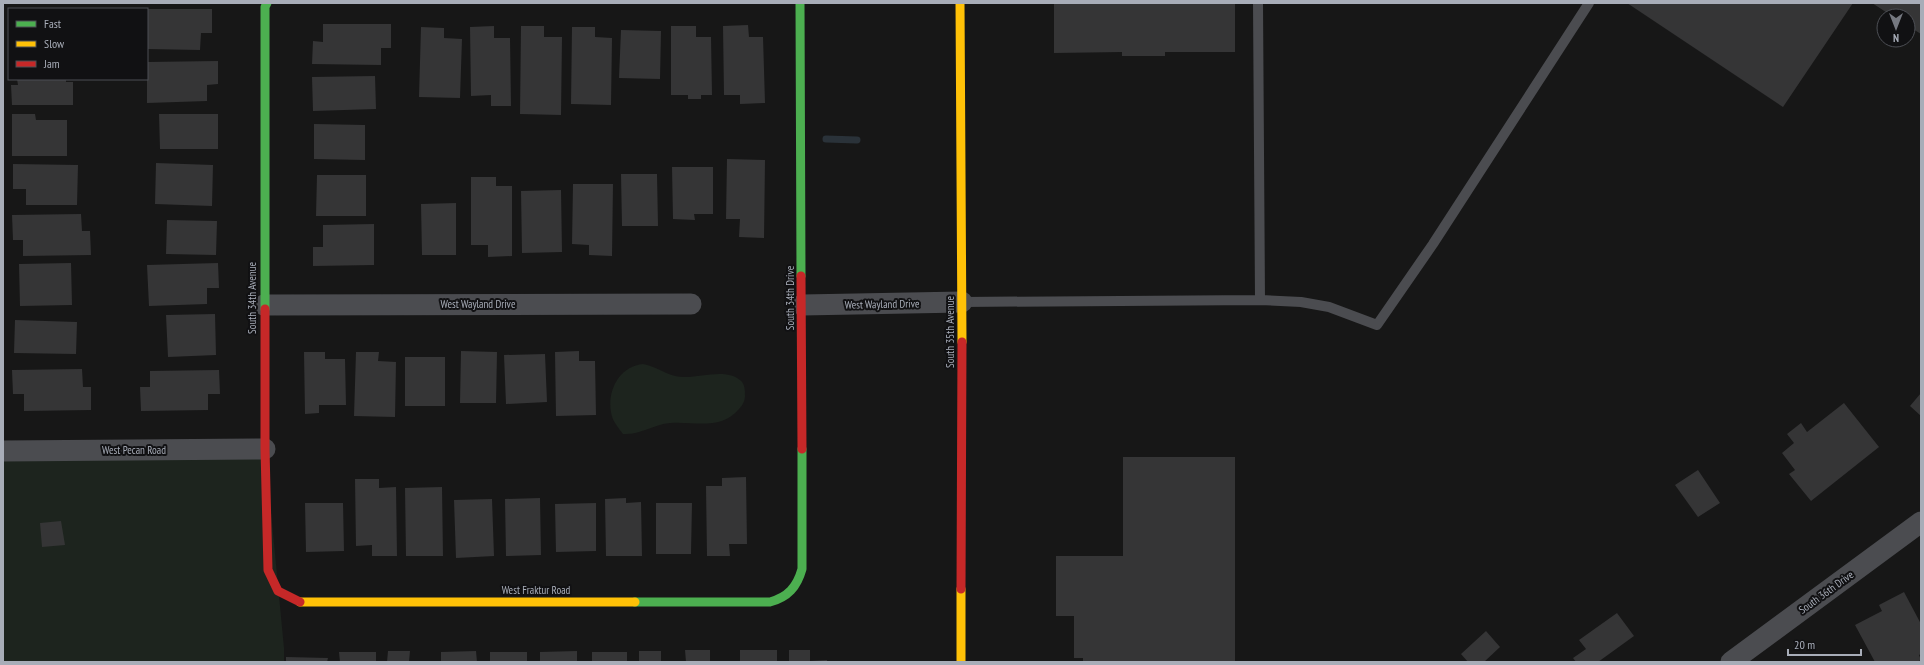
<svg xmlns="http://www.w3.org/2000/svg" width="1924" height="665" font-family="'PT Sans Narrow',sans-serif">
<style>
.green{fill:#1d241e}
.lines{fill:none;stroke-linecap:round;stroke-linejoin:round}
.stream{stroke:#2a3239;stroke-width:7}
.building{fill:#353536}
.lane{stroke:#4b4c50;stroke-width:10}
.street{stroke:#4b4c50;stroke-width:21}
.fast{stroke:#4caf50;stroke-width:9}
.slow{stroke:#ffc107;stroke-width:9}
.jam{stroke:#c62828;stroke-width:9}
.labels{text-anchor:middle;stroke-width:4;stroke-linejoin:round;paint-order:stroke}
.street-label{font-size:11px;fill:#a8adb8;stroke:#111113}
</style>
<rect width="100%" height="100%" fill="#171717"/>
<path class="green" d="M 643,364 C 657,366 668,377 683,377 C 700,378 725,368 740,380 C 745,384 745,390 745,396 C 745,401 742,406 739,409 C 720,431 695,421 670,423 C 654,424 641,435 623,434 C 618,427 612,421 611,412 C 607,390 620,366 643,364 Z
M 265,449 L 284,648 L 284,662 L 3,662 L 3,451 Z"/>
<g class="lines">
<path class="stream" d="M 826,139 L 857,140"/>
</g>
<path class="building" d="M 1054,3 L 1235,3 L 1235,52 L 1165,52 L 1165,56 L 1122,56 L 1122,52 L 1054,53 Z
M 1627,3 L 1853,3 L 1783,107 Z
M 1872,3 L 1921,3 L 1921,34 L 1908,26 L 1908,16 L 1892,16 Z
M 147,9 L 212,9 L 212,33 L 201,33 L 200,50 L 147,49 Z
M 323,24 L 391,24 L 391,48 L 381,48 L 381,65 L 312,64 L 313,41 L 323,42 Z
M 748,25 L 749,37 L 763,37 L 765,103 L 740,104 L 740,95 L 724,95 L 723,26 Z
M 494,26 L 494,38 L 510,38 L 511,106 L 491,106 L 491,95 L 471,96 L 470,27 Z
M 521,26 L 544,26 L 544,37 L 562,37 L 561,115 L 520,114 Z
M 671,26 L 696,26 L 696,37 L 711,37 L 712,95 L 701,95 L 701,99 L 688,99 L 688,95 L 671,95 Z
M 421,27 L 444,28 L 444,38 L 462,39 L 460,98 L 419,97 Z
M 572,27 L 595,27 L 595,37 L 612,38 L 611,105 L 571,104 Z
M 621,30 L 661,31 L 660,79 L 619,78 Z
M 218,61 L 218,84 L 207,85 L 207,101 L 147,103 L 147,62 Z
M 375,76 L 376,109 L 313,111 L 312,77 Z
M 17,79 L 66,79 L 66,82 L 73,82 L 73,105 L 12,105 L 11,85 L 18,85 Z
M 12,114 L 35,114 L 36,120 L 67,120 L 67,156 L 12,156 Z
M 159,114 L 218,114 L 218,149 L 160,149 Z
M 314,124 L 365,125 L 365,160 L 314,159 Z
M 727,159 L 765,160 L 764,238 L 739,237 L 740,219 L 726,219 Z
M 156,163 L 213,165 L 212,206 L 155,204 Z
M 13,164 L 78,165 L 77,205 L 26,205 L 26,189 L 13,189 Z
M 672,167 L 713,167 L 713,214 L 694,214 L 695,220 L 673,219 Z
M 621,174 L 657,174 L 658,226 L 622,226 Z
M 317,175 L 366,175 L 366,216 L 316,216 Z
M 471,177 L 496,177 L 496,186 L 512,186 L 512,256 L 488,257 L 488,245 L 471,245 Z
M 573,184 L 613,184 L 612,256 L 589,255 L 589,245 L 572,244 Z
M 561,190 L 562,252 L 522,253 L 521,191 Z
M 456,203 L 456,255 L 422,255 L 421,204 Z
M 81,214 L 82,231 L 90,231 L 91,255 L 23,256 L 23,240 L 13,240 L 12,215 Z
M 167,220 L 217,221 L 216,255 L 166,254 Z
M 374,224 L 374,265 L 313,266 L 313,247 L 323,247 L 323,225 Z
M 71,263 L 72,305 L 20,306 L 19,264 Z
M 218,263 L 219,288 L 207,288 L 207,304 L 149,306 L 147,265 Z
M 215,314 L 216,355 L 168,357 L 166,315 Z
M 15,320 L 77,322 L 76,354 L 14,353 Z
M 461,351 L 497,352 L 496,403 L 460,403 Z
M 579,351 L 579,361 L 595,361 L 596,415 L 556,416 L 555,352 Z
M 304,352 L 325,352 L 325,359 L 345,359 L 346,405 L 319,405 L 319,413 L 305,414 Z
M 356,352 L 379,352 L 378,361 L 396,362 L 395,417 L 354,416 Z
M 545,354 L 547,402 L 506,404 L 504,355 Z
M 405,357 L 445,357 L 445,406 L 405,406 Z
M 82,369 L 83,387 L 91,387 L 91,410 L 24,411 L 24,394 L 13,394 L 12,370 Z
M 219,370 L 220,394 L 208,394 L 208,410 L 141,411 L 140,387 L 150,387 L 150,371 Z
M 1921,393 L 1921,416 L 1910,406 Z
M 1844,403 L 1879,447 L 1811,501 L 1789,474 L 1795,470 L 1782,453 L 1794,443 L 1787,434 L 1801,423 L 1807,432 Z
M 1123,457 L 1235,457 L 1235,662 L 1083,662 L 1083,658 L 1074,658 L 1074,616 L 1056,616 L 1056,556 L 1123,556 Z
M 1698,470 L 1720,503 L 1698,517 L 1675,485 Z
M 746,477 L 747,544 L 729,544 L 730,556 L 707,556 L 706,486 L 722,486 L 722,478 Z
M 355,479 L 379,479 L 379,488 L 396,487 L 397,556 L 372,556 L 372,545 L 356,546 Z
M 442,487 L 443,556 L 406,556 L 405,488 Z
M 540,498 L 541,555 L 506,556 L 505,499 Z
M 626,498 L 626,503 L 641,502 L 642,556 L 606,556 L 605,499 Z
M 492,499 L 494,556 L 456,558 L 454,500 Z
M 305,503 L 343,503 L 344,551 L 306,552 Z
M 596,503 L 596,551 L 556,552 L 555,504 Z
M 656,503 L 692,503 L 691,554 L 656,554 Z
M 61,521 L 65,545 L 42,547 L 40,523 Z
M 1904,592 L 1921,624 L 1921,654 L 1919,655 L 1921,660 L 1917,662 L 1875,662 L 1855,625 L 1882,611 L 1879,605 Z
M 1617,613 L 1634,636 L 1598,662 L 1576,662 L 1573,658 L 1586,649 L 1579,640 Z
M 1486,631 L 1500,647 L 1484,662 L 1468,662 L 1461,654 Z
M 685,650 L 710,650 L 710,662 L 686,662 Z
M 740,650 L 777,650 L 777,662 L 740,662 Z
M 789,650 L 810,650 L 810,661 L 827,660 L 827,662 L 789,662 Z
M 388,651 L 410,651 L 409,662 L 387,662 Z
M 476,651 L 477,662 L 441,662 L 441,652 Z
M 577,651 L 577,662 L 540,662 L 540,652 Z
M 639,651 L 661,651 L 661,662 L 639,662 Z
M 339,652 L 376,652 L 376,662 L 340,662 Z
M 490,652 L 527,652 L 527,662 L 490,662 Z
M 592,652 L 627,652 L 627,662 L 592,662 Z
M 286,657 L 328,658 L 327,662 L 286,662 Z"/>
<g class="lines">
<path class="lane" d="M 1258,3 L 1260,300
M 962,302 L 1260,300 L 1301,302 L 1329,307 L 1377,325 L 1433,244 L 1589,3"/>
<path class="street" d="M 264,305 L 691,304
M 802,305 L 962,302
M 3,451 L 265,449
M 1731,662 L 1921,522"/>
<path class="fast" d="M 800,3 L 801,276
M 265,309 L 265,7 L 267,3
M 635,602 L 770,602 C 788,597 797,587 802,569 L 802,449"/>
<path class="slow" d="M 960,3 L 962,342
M 300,602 L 635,602
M 961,662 L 961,589"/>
<path class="jam" d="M 801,276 L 802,449
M 265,309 L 265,449 L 268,570 L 278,591 L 300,602
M 961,589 L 962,342"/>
</g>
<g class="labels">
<g class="street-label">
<text transform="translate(252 298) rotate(-90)" y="4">South 34th Avenue</text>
<text transform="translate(790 298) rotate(-90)" y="4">South 34th Drive</text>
<text x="478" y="308">West Wayland Drive</text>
<text transform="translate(882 304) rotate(-1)" y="4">West Wayland Drive</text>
<text transform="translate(950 332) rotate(-90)" y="4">South 35th Avenue</text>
<text x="134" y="454">West Pecan Road</text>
<text x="536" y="594">West Fraktur Road</text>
<text transform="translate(1826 592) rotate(-36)" y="4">South 36th Drive</text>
</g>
</g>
<rect width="1924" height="665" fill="none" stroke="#a8adb8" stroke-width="8"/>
<rect x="8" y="8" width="140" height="72" fill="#111113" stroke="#4d4f55"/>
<rect x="16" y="21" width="20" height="6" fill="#4caf50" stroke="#4d4f55"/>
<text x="44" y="28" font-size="12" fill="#a8adb8">Fast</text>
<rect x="16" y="41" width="20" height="6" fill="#ffc107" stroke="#4d4f55"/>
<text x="44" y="48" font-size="12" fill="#a8adb8">Slow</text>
<rect x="16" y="61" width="20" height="6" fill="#c62828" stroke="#4d4f55"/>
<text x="44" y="68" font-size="12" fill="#a8adb8">Jam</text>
<g transform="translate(1896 28) rotate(180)"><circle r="19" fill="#111113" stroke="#4d4f55"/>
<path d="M0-3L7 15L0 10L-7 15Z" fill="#757880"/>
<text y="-6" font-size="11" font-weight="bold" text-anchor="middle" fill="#a8adb8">N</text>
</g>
<path d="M1788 649v6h73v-6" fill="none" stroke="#a8adb8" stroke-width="2"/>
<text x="1794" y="649" font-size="12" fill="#a8adb8" stroke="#111113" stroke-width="3" paint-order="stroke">20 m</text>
</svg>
